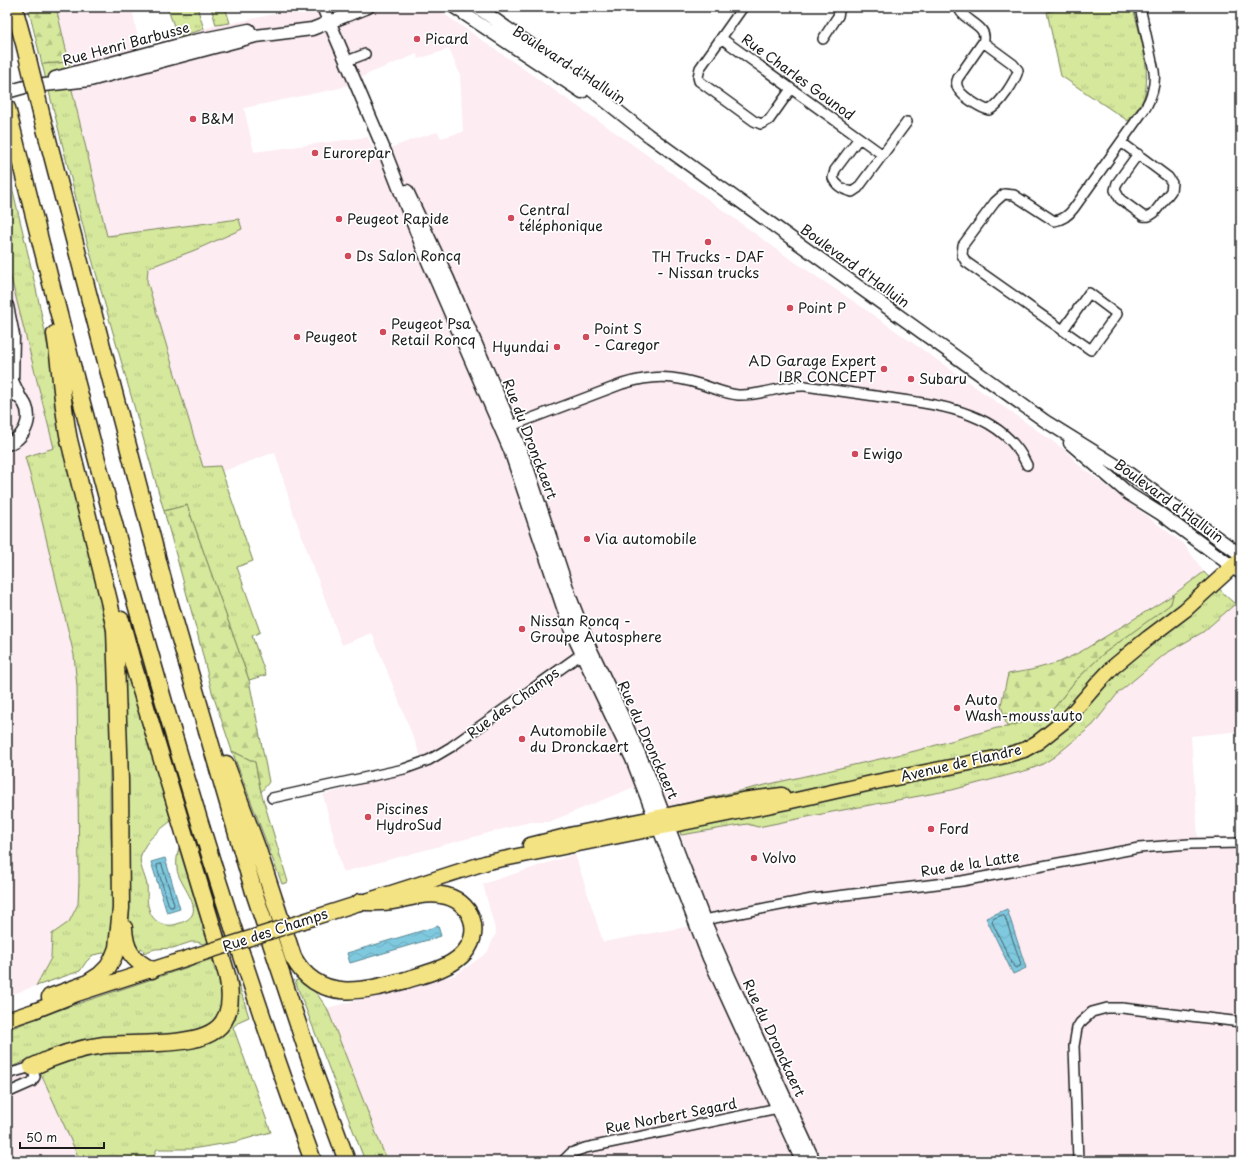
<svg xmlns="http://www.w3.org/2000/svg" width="1248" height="1168" font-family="'Playpen Sans',sans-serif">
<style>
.built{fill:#fdecf2;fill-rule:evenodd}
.grass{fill:url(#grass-tufts);stroke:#78825c}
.forest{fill:url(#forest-firs);stroke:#78825c}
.water{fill:url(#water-waves);stroke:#578491}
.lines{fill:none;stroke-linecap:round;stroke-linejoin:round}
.shore{stroke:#44616a;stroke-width:1}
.street-casing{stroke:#1c1c1c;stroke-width:12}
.secondary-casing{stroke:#1c1c1c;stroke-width:15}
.primary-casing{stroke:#1c1c1c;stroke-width:17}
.highway-casing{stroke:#1c1c1c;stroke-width:19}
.street{stroke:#fff;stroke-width:9}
.secondary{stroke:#fff;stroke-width:12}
.primary{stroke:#f4e382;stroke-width:14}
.highway{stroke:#f4e382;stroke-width:16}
.primary-bridge-casing{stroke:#1c1c1c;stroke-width:17;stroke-linecap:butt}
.highway-bridge-casing{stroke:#1c1c1c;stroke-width:19;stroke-linecap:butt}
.primary-bridge{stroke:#f4e382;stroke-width:14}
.highway-bridge{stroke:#f4e382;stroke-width:16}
.poi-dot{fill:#d1495b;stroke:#fff;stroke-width:1.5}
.labels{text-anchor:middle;stroke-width:3.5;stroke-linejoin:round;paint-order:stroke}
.poi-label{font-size:14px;fill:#1c1c1c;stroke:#fff;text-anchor:start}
.street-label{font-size:14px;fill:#1c1c1c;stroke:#fff}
</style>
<defs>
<pattern id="grass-tufts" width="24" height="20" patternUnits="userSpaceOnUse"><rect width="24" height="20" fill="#d5e89c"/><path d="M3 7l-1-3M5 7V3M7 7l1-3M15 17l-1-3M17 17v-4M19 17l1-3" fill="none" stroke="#b6c686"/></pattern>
<pattern id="forest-firs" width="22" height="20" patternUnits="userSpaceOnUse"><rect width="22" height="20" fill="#d5e89c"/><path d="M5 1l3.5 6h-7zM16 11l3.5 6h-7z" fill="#b6c686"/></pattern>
<pattern id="water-waves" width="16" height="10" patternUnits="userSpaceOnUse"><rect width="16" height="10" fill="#7fc9df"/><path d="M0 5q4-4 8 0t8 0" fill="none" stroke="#6dacbf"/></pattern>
</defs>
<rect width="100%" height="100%" fill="#fff"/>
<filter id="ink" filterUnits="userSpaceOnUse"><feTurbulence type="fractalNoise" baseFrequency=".025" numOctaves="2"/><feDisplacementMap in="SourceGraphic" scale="8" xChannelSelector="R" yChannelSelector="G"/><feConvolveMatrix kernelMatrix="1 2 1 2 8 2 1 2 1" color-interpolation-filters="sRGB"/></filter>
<g filter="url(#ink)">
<path class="built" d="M 56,7 L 132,7 L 136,29 L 142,47 L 216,25 L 228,24 L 307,7 L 434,7 L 629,142 L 786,256 L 859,305 L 1065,450 L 1080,466 L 1184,544 L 1204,572 L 1173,595 L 1082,651 L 1060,662 L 1031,670 L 1008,674 L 1001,705 L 1007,727 L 997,728 L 915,751 L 673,806 L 643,806 L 634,787 L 549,822 L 529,822 L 343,872 L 323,795 L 425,767 L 372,633 L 342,645 L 293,512 L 275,452 L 221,472 L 219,466 L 203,467 L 147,281 L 148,268 L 195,250 L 242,229 L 239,219 L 106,236 L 67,69 L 71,68 ZM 449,49 L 460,74 L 463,132 L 441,138 L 438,132 L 417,138 L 393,147 L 378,161 L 368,137 L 254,152 L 244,108 L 340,88 L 349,84 L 370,73 L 417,54 L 418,59 Z
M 7,262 L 54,449 L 25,457 L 37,500 L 74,655 L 77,686 L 79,881 L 78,904 L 69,922 L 52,934 L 51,958 L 36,986 L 7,996 Z
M 1235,604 L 1241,604 L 1241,731 L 1191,736 L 1198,837 L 1241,836 L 1241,1161 L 387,1161 L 327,1008 L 455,975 L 487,953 L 496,933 L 483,884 L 575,854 L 603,942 L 691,926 L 707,914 L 681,835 L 747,824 L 758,827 L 832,812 L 952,790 L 1028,770 L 1041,765 L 1093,725 L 1118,693 L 1165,654 L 1203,632 Z
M 34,1057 L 80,1161 L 7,1161 L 7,1069 Z"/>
<path class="grass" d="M 167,7 L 197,7 L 204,29 L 178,37 Z
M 211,7 L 225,7 L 230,23 L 216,25 Z
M 1065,7 L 1133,7 C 1139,33 1152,70 1144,97 C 1141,105 1133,114 1128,121 L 1061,76 L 1047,12 Z
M 69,62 L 71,68 L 67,69 L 107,236 L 239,219 L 242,229 L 195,250 L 148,268 L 147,281 L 203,467 L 220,466 L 253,561 L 237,567 L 260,632 L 252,636 L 266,675 L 249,680 L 187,505 L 164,511 L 86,238 L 42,64 Z
M 7,165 C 27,253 52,341 59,432 L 106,624 L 110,712 L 110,807 L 114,929 L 109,952 L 93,955 L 86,962 L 80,971 L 36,986 L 51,958 L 52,934 L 69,922 L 78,904 L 79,881 L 77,686 L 74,655 L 37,500 L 25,457 L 54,448 L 7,262 Z
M 1204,572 L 1226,596 L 1235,604 L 1203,632 L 1165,654 L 1118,693 L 1093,725 L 1054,757 L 1041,765 L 1028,770 L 952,790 L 832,812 L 758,827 L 747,824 L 681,835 L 673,806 L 915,751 L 997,728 L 1007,727 L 1054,708 L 1075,681 L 1103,654 L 1170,604 L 1173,595 Z
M 122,653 L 125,658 L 171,821 C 160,830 145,840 141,855 C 138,864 145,875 147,885 C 148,892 146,901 149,909 C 152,922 165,928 177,924 C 183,922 189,920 192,915 C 199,903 178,882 177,869 C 176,862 177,855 179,848 L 203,927 L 202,930 L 209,942 L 203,944 L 197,942 L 191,942 L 173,948 L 155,949 L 143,953 L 144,950 L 141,948 L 139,954 L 129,931 L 128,770 L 123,687 Z
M 232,751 L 255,762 L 261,792 L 288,882 L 282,884 Z
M 212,959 L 215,971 L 218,972 C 223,987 225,1011 210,1023 C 206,1026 201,1028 196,1031 L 34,1057 L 7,1069 L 7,1030 L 56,1011 Z
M 237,979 L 249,1017 L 240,1021 L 233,1027 L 271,1132 L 235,1142 L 191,1149 L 157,1149 L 151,1161 L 80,1161 L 39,1069 L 79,1055 L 208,1042 L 233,982 Z
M 301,979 L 317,994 L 327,1008 L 387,1161 L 365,1161 L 295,981 Z"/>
<path class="forest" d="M 28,7 L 56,7 L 69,62 L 42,64 Z
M 187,505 L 249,680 L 269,782 L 261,792 L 255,762 L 232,751 L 212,692 L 196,628 L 164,511 Z
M 1173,595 L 1171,604 L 1103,654 L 1075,681 L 1054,708 L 1043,716 L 1007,727 L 1001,705 L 1008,674 L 1031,670 L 1060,662 L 1082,651 Z"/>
<path class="water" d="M 165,858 L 180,909 L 167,913 L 151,862 Z
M 1007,909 L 1026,968 L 1013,974 L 986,918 Z
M 438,926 L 441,936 L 350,963 L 347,953 Z"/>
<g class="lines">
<path class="shore" d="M 158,864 L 161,864 L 162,865 L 174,904 L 173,907 L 170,907 L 169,906 L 157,867 Z
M 1003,915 L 1005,917 L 1021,964 L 1020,966 L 1016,968 L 1014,967 L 992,922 L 993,919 Z"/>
<g class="street-casing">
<path id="street" d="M 743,7 L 700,68 L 698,77 L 699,81 L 754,121 L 761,124 L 769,120 L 791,89
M 959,7 C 961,21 990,25 983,42
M 721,38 L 883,155
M 823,39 L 838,16 L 840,7
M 983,42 L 1013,64 L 1018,70 C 1016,80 999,106 989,110 C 982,109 963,97 959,90 C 956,86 956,82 958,78 Z
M 347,61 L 365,54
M 859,138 L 835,170 L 833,178 C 836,186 844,190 852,192 L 858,188 L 907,122
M 1121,142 L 1168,177 L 1172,183 L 1171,191 L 1154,213 C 1150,216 1148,217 1143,216 L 1120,199 L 1115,190 L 1117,183 L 1138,154
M 1063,330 L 1089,293 L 1117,314 L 1091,350 L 966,262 L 962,255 L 963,245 L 995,202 L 1004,194 L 1014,195 L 1054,221 C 1063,220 1069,215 1074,208 L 1146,107 C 1152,96 1156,85 1154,71 L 1140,7
M 511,426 L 622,384 C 654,375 671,375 703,385 C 715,389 726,394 738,395 C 761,396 782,385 805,386 C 833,390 861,394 889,398 C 940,405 1003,412 1027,465
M 272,798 L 404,769 L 429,760 L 451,747 L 587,650
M 704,920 L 812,899 L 962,881 L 1139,848 L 1189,844 L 1241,843
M 7,1074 L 32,1067 L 35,1077 L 32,1082 L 7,1093
M 563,1161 L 571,1153 L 585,1148 L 783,1107
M 1078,1161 L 1074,1046 L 1077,1028 L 1080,1023 L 1092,1012 L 1107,1008 L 1122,1008 L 1241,1022"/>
</g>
<g class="secondary-casing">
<path id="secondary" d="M 323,7 L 385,152 L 427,259 L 510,450 L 571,631 L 632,759 L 709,958 L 802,1161
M 454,7 L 582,92
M 477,7 L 565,69 L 648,135 L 1045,421 L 1127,472 L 1241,555
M 55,78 L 194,41 L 249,30
M 26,87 L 90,80 L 256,36 L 312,29 L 368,7
M 7,92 L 32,85
M 407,191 L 448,279 L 511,426 L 528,470 L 570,597 L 590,648 L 615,700 L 648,774 L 704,920 L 730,979 L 814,1161
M 7,306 L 13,335 L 12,381 L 20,398
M 1070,443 L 1129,494 L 1161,514 L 1241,573
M 7,444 C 30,437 36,407 15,394"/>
</g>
<g class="primary-casing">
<path id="primary" d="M 530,845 L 574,834 L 742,800 L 782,795
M 291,925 L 488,862 L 787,802 L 876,782 L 1000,757 L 1024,750 L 1038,742 L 1067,719 L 1099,682 L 1113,667 L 1148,638 L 1185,610 L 1241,559
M 7,1020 L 34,1011 L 77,994 L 200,954"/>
</g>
<g class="highway-casing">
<path id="highway" d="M 14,7 L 25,47
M 7,108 C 95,463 187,817 313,1161
M 42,117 L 166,591 L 254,892 L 313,1069 L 347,1161
M 226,764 L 258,850 L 293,957 C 318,1004 365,991 406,980 C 425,974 447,969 461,956 C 485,934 472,899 441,895 C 424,892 409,898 393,901 C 383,903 371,902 360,902
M 124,928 C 125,950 132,960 152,970
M 50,997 L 86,984 L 100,975 L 108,967 L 113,958 L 117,948 L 121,908 L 120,781 L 115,630 L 109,601 L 69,440 C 62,405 61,369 55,334
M 32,1067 C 54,1056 80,1048 104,1045 C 123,1044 141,1044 159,1043 C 207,1041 240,1032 227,975 L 133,664 L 121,620"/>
</g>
<use href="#street" class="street"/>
<use href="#secondary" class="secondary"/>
<use href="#primary" class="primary"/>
<use href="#highway" class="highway"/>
<g class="primary-bridge-casing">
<path id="primary-bridge" d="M 200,954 L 291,925"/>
</g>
<g class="highway-bridge-casing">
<path id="highway-bridge" d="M 25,47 L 42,117"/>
</g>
<use href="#primary-bridge" class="primary-bridge"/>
<use href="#highway-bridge" class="highway-bridge"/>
</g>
</g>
<g class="poi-dot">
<circle cx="417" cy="39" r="4"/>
<circle cx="193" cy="119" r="4"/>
<circle cx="315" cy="153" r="4"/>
<circle cx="511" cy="218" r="4"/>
<circle cx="339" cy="219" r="4"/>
<circle cx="708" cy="242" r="4"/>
<circle cx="348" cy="256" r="4"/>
<circle cx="790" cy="308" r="4"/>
<circle cx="383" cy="332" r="4"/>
<circle cx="297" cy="337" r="4"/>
<circle cx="586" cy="337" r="4"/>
<circle cx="557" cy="347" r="4"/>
<circle cx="884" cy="369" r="4"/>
<circle cx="911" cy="379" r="4"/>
<circle cx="855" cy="454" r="4"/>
<circle cx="587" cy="539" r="4"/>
<circle cx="522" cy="629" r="4"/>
<circle cx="957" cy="708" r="4"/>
<circle cx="522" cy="739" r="4"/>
<circle cx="368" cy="817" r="4"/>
<circle cx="931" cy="829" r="4"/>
<circle cx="754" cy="858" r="4"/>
</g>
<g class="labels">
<g class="poi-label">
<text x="425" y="44">Picard</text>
<text x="201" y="124">B&amp;M</text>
<text x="323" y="158">Eurorepar</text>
<text x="519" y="215">Central<tspan x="519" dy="16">téléphonique</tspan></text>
<text x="347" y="224">Peugeot Rapide</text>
<text x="356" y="261">Ds Salon Roncq</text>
<text x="708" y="262" text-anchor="middle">TH Trucks - DAF<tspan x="708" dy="16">- Nissan trucks</tspan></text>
<text x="798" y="313">Point P</text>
<text x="391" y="329">Peugeot Psa<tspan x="391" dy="16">Retail Roncq</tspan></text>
<text x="594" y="334">Point S<tspan x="594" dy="16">- Caregor</tspan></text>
<text x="305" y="342">Peugeot</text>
<text x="549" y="352" text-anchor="end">Hyundai</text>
<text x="876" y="366" text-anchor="end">AD Garage Expert<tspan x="876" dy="16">IBR CONCEPT</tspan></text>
<text x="919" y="384">Subaru</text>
<text x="863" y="459">Ewigo</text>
<text x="595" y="544">Via automobile</text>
<text x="530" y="626">Nissan Roncq -<tspan x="530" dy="16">Groupe Autosphere</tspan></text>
<text x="965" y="705">Auto<tspan x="965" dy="16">Wash-mouss'auto</tspan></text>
<text x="530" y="736">Automobile<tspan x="530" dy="16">du Dronckaert</tspan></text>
<text x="376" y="814">Piscines<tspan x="376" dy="16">HydroSud</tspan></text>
<text x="939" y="834">Ford</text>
<text x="762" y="863">Volvo</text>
</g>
<g class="street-label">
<text transform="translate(126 44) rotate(-15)" y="5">Rue Henri Barbusse</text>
<text transform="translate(569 65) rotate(33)" y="5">Boulevard d'Halluin</text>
<text transform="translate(798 77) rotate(36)" y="5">Rue Charles Gounod</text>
<text transform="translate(855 266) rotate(36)" y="5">Boulevard d'Halluin</text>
<text transform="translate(530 439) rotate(69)" y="5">Rue du Dronckaert</text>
<text transform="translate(1169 501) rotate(36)" y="5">Boulevard d'Halluin</text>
<text transform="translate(513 703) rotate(-36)" y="5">Rue des Champs</text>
<text transform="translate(648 740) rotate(66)" y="5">Rue du Dronckaert</text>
<text transform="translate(961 763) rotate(-13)" y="5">Avenue de Flandre</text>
<text transform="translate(970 864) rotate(-9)" y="5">Rue de la Latte</text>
<text transform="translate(275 930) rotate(-18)" y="5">Rue des Champs</text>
<text transform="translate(774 1038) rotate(65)" y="5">Rue du Dronckaert</text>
<text transform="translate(671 1116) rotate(-11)" y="5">Rue Norbert Segard</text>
</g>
</g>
<rect width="1248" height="1168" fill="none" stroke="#fff" stroke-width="24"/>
<rect x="12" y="12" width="1224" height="1144" fill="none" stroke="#1c1c1c" stroke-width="1.5" filter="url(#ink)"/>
<path d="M20 1142v6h84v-6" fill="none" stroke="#1c1c1c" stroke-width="2"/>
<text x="26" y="1142" font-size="12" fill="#1c1c1c" stroke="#ffffff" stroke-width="3" paint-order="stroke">50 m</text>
</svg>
